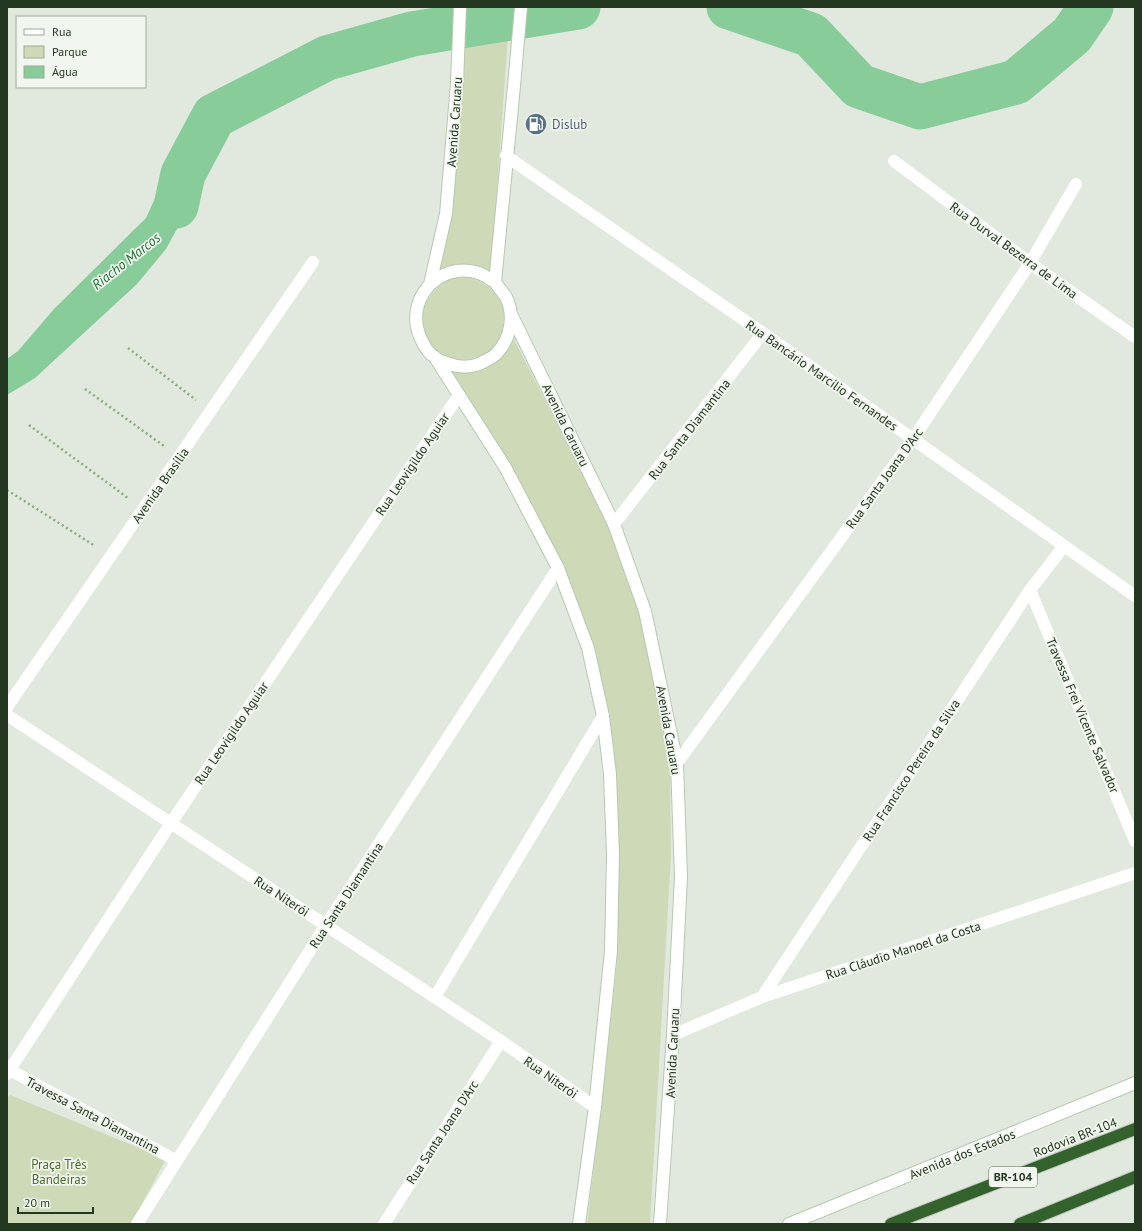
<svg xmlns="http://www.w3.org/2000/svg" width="1142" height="1231" font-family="'PT Sans',sans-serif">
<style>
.green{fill:#cdd9b7}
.water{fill:#87cc99}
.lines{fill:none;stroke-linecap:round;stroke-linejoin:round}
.river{stroke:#87cc99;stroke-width:45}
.secondary-casing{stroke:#b7c8b1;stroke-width:14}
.highway-casing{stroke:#c2c7c1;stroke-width:14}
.path{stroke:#88ab7f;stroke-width:2.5;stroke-dasharray:2 3;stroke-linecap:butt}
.street{stroke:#fff;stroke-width:12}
.secondary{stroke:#fff;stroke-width:12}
.highway{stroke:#33622d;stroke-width:12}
.labels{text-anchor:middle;stroke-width:3.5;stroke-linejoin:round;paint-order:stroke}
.shield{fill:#f1f6ee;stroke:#62705e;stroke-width:1}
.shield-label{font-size:12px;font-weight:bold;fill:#243720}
.street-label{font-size:13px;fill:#243720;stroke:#f1f6ee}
.service-label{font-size:13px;fill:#4e5e75;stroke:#f1f6ee;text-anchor:start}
.park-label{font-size:13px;fill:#4d6c2c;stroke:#f1f6ee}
.water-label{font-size:14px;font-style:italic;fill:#1e7034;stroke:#f1f6ee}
</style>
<rect width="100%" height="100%" fill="#e1e9de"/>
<path class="green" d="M 467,7 L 510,7 L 491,274 L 473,266 L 455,267 L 438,273 L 453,202 Z
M 462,276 L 475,279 L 491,288 L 504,303 L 506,319 L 504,335 L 493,351 L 476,360 L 462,363 L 442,356 L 429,346 L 422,330 L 423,307 L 431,295 L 445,280 Z
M 514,339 L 608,525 L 644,628 L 668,742 L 670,776 L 671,855 L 650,1224 L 587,1224 L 604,1084 L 617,963 L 619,859 L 613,753 L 604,696 L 531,504 L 470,401 L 452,371 L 478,371 L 508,350 Z
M 10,1095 L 166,1159 L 131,1224 L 7,1224 L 7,1099 Z"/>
<path class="water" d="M 182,140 L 212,155 L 203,181 L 166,249 L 137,284 L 35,378 L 7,395 L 7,359 L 18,351 L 54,309 L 146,218 Z"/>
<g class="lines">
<path class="river" d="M 729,7 L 811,35 L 859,86 L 920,107 L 1016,82 L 1072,35 L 1091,7
M 176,206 L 183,174 L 214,116 L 327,58 L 412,34 L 578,7"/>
<g class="secondary-casing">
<path id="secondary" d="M 495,282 C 490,279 484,275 479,273 C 438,260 403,301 421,339 C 424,346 429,354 436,358 C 439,361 443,362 447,363 C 459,368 473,368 485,361 C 489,359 494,357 497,353 C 511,338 515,315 506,297 C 503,292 498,287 495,282 L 514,86 L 521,7
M 430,284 L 446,214 L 457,83 L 460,7
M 511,314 L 614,524 L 645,611 L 677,763 L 681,877 L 673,1035 L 660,1224
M 436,359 L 505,467 L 558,568 L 588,648 L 603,716 L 610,774 L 613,854 L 611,951 L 595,1107 L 579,1224
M 789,1224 L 1135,1083"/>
</g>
<g class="highway-casing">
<path id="highway" d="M 891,1224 L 1135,1129
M 1020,1224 L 1135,1177"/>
</g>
<path class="path" d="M 128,348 L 196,400
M 85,389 L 164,446
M 29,425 L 128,498
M 7,490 L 95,546"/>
<path class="street" d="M 506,156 L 763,333 L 1135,596
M 894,161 L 1030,263 L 1135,337
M 614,524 L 763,333
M 1030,590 L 1135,841
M 7,707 L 313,262
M 7,715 L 501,1041 L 595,1107
M 677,763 L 913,439 L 1030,263 L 1076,184
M 435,997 L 603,716
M 762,997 L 1030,590 L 1064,546
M 673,1035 L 762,997 L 1135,873
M 10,1070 L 177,1161
M 7,1074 L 171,823 L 459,395
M 137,1224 L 326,925 L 558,568
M 384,1224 L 501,1041"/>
<use href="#secondary" class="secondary"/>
<use href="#highway" class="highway"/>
</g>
<defs>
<g id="fuel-disc" transform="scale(1.15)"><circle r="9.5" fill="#5c6f8a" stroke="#f1f6ee"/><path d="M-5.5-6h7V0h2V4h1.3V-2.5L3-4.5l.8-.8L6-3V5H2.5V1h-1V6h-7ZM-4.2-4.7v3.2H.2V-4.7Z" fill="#fff"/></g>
</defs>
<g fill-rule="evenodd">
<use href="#fuel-disc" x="536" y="124"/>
</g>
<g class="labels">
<rect class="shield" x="989" y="1167" width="48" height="20" rx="3"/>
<g class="shield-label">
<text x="1013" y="1181">BR-104</text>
</g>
<g class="street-label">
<text transform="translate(454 122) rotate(-86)" y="5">Avenida Caruaru</text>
<text transform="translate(1014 250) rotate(36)" y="5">Rua Durval Bezerra de Lima</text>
<text transform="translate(822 375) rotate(35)" y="5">Rua Bancário Marcílio Fernandes</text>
<text transform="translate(566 425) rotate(64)" y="5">Avenida Caruaru</text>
<text transform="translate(689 429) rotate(-52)" y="5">Rua Santa Diamantina</text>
<text transform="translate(412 464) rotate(-56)" y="5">Rua Leovigildo Aguiar</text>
<text transform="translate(884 478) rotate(-54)" y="5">Rua Santa Joana D'Arc</text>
<text transform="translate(160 485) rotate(-55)" y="5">Avenida Brasília</text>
<text transform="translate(1083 715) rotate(67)" y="5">Travessa Frei Vicente Salvador</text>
<text transform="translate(669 730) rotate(80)" y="5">Avenida Caruaru</text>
<text transform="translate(231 733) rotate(-56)" y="5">Rua Leovigildo Aguiar</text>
<text transform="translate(911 770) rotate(-57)" y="5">Rua Francisco Pereira da Silva</text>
<text transform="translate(346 895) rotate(-57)" y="5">Rua Santa Diamantina</text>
<text transform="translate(282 896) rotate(33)" y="5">Rua Niterói</text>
<text transform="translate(903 950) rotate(-18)" y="5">Rua Cláudio Manoel da Costa</text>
<text transform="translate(672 1053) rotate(-87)" y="5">Avenida Caruaru</text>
<text transform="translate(551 1077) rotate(35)" y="5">Rua Niterói</text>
<text transform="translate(93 1115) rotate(28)" y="5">Travessa Santa Diamantina</text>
<text transform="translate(442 1132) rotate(-57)" y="5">Rua Santa Joana D'Arc</text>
<text transform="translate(1075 1137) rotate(-21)" y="5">Rodovia BR-104</text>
<text transform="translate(962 1154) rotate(-22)" y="5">Avenida dos Estados</text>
</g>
<g class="service-label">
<text x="552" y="129">Dislub</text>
</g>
<g class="park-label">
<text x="59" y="1169">Praça Três<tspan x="59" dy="15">Bandeiras</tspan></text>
</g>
<g class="water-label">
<text transform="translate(126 261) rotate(-38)" y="5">Riacho Marcos</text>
</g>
</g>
<rect width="1142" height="1231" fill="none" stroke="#243720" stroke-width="16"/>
<rect x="16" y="16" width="130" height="72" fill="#f1f6ee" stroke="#9faa9c"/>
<rect x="24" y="29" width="20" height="6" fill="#ffffff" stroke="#9faa9c"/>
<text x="52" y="36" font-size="12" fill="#243720">Rua</text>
<rect x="24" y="46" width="20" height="12" fill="#cdd9b7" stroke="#9faa9c"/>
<text x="52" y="56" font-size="12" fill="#243720">Parque</text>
<rect x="24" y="66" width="20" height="12" fill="#87cc99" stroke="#9faa9c"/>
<text x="52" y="76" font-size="12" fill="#243720">Água</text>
<path d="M18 1207v6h75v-6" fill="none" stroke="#243720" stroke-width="2"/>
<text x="24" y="1207" font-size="12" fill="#243720" stroke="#f1f6ee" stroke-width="3" paint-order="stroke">20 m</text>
</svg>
